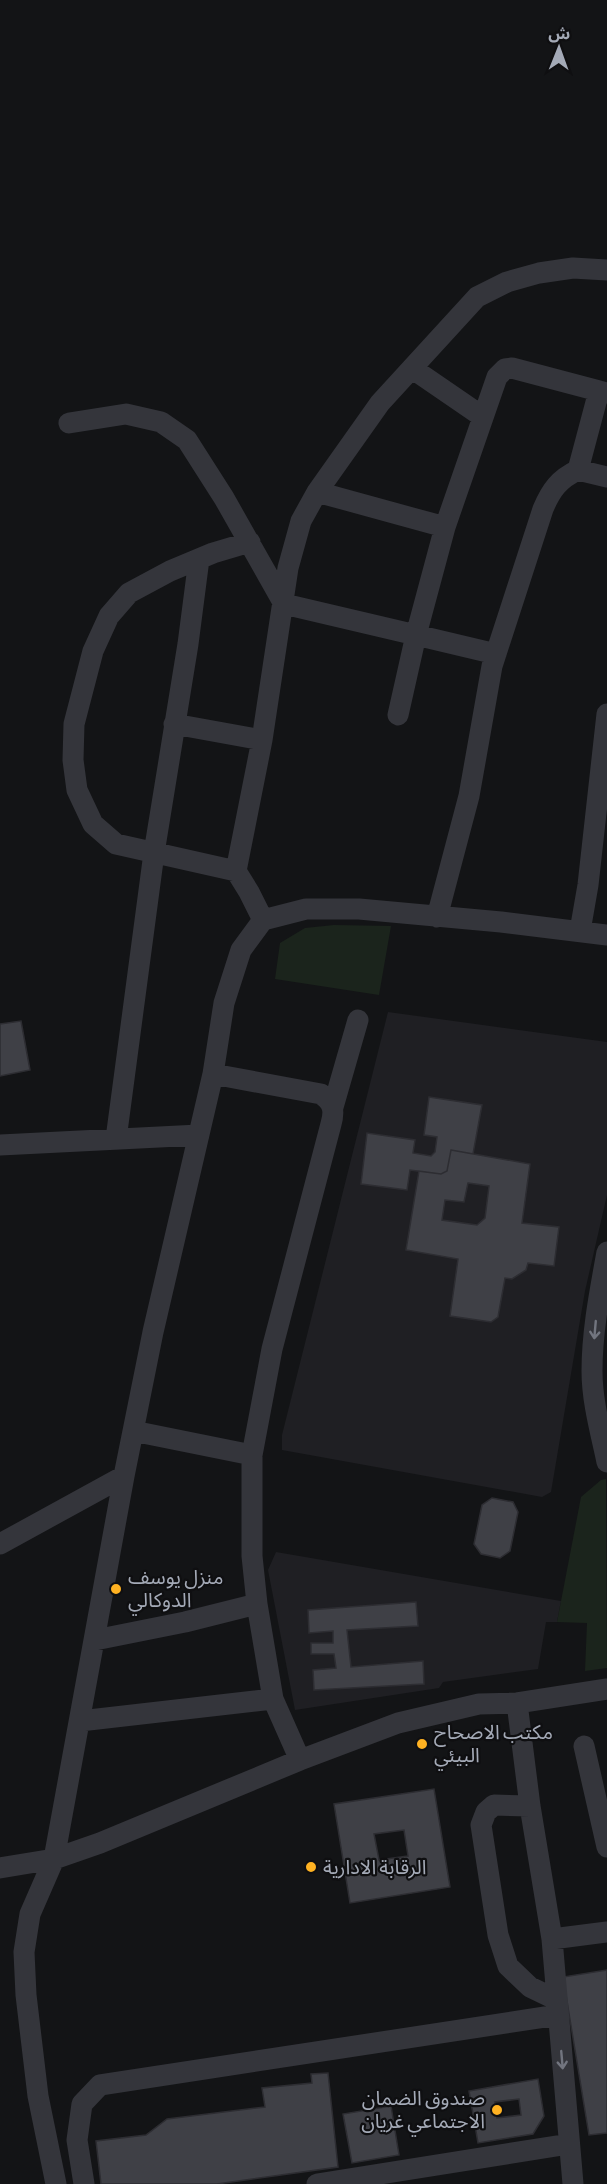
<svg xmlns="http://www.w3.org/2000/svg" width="607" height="2184" font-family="'Sofia Sans Condensed','Noto Sans Arabic',sans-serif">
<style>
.built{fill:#1f1f23}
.green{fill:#1b241c}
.building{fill:#3f4046;stroke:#2d2d32;stroke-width:1.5;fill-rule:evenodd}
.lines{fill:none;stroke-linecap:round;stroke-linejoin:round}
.minor{stroke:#34353b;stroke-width:21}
.oneway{stroke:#72757f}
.poi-dot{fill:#ffb222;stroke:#0f0f11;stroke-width:2}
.labels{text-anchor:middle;stroke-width:4.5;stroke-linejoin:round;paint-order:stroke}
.poi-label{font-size:20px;fill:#a4aab7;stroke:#0f0f11;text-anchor:start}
</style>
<rect width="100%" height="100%" fill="#131416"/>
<path class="built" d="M 388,1012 L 607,1042 L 607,1195 L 585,1291 L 551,1492 L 542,1497 L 282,1450 L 282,1435 Z
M 276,1552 L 561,1601 L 557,1622 L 546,1622 L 538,1669 L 443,1682 L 439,1688 L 295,1710 L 268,1570 Z"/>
<path class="green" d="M 334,925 L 391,926 L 379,995 L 275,979 L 280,943 L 305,928 Z
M 606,1479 L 607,1668 L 585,1671 L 587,1623 L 557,1622 L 581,1497 L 601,1480 Z"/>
<path class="building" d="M 21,1021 L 30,1070 L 0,1076 L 0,1024 Z
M 429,1097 L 482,1105 L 473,1154 L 451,1150 L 447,1171 L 441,1174 L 410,1170 L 407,1190 L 361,1184 L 367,1133 L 415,1140 L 413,1153 L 431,1156 L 435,1152 L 437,1137 L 424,1135 Z
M 451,1150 L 530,1164 L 522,1223 L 559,1227 L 554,1266 L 528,1263 L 526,1270 L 512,1279 L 505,1278 L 498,1317 L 491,1322 L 450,1316 L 458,1259 L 406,1250 L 419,1171 L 441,1174 L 447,1171 ZM 468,1183 L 489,1186 L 485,1218 L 477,1225 L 442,1220 L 445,1200 L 464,1202 Z
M 492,1498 L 513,1502 L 518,1512 L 510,1551 L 500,1558 L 481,1554 L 474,1544 L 482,1505 Z
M 416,1602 L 418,1626 L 347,1630 L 351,1667 L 423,1661 L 424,1684 L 314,1690 L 313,1670 L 336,1668 L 334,1654 L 311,1654 L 311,1643 L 333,1643 L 333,1631 L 309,1633 L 308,1610 Z
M 434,1789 L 450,1887 L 350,1903 L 334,1804 ZM 404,1830 L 408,1856 L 379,1860 L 374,1834 Z
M 607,1970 L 607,2133 L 589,2135 L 563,1977 Z
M 328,2073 L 338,2167 L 217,2184 L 101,2184 L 96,2141 L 146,2135 L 167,2119 L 265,2107 L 262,2088 L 312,2083 L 311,2074 Z
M 538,2079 L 544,2116 L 533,2134 L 478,2143 L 469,2091 ZM 519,2099 L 521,2115 L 497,2118 L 495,2102 Z
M 391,2106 L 399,2155 L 352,2163 L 343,2114 Z"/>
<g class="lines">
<path class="minor" d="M 413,369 L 483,417
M 69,423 L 126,414 L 161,422 L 187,440 L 224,498 L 284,604 L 416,635 L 398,715
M 578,470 L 599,391 L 607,393
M 317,492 L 445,527 L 416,635 L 496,654
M 445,527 L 497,377 L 505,369 L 512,368 L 599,391
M 174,724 L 262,740
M 236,871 L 116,844 L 93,824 L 77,790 L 73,760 L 74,724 L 93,651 L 109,616 L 129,593 L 170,571 L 213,553 L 250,542
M 437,917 L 469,796 L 492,666 L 543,509 C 551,490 559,479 578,470 L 607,477
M 263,920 L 249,892 L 236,871 L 262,740 L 288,568 L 301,521 L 317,492 L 380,403 L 477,297 L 507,282 L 539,273 L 573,268 L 607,270
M 580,931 L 588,885 L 607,714
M 213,1074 L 321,1094 C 333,1102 335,1110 331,1124 L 272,1349 L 252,1455 L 252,1556 L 257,1604 L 273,1699 L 300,1760
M 333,1107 L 358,1020
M 116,1139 L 154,853 L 188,644 L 199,559
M 0,1145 L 199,1135
M 607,1252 C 600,1291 592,1331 592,1371 C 592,1402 601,1433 607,1462
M 133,1431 L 252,1455
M 0,1544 L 124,1476
M 95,1640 L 185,1622 L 257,1604
M 517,1703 L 530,1806 L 552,1939 L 607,1932
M 80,1721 L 273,1699
M 584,1746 L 607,1847
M 530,1806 L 494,1805 L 486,1812 L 481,1825 L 498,1935 L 508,1966 L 530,1987 L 557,2000
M 0,1868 L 54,1859 L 100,1843 L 300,1760 L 398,1723 L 479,1704 L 517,1703 L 607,1689
M 552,1939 L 573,2184
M 56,2184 L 38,2096 L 26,1995 L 24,1952 L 30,1914 L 54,1859 L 124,1476 L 153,1332 L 213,1074 L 224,1003 L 241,950 L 263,920 L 306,909 L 359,909 L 501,922 L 607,935
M 84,2184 L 77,2140 L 82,2104 L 100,2085 L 558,2015
M 317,2184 L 569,2144"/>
</g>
<defs><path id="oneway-shaft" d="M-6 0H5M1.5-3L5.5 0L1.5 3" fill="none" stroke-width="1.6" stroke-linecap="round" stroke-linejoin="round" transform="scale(1.5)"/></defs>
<g class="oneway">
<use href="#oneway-shaft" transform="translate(595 1330) rotate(95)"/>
<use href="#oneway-shaft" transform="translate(562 2060) rotate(85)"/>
</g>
<g class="poi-dot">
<circle cx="116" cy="1589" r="6"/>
<circle cx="422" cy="1744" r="6"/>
<circle cx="311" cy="1867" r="6"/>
<circle cx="497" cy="2110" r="6"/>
</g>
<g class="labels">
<g class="poi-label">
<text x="128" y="1584">منزل يوسف<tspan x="128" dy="23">الدوكالي</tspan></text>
<text x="434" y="1739">مكتب الاصحاح<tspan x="434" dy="23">البيئي</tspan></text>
<text x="323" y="1874">الرقابة الادارية</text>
<text x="485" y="2105" text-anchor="end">صندوق الضمان<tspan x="485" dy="23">الاجتماعي غريان</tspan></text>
</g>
</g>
<g transform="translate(559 48) rotate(1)" stroke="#0f0f11" stroke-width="4.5" paint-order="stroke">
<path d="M0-4.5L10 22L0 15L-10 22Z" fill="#a4aab7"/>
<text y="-9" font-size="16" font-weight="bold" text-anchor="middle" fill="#a4aab7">ش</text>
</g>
</svg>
